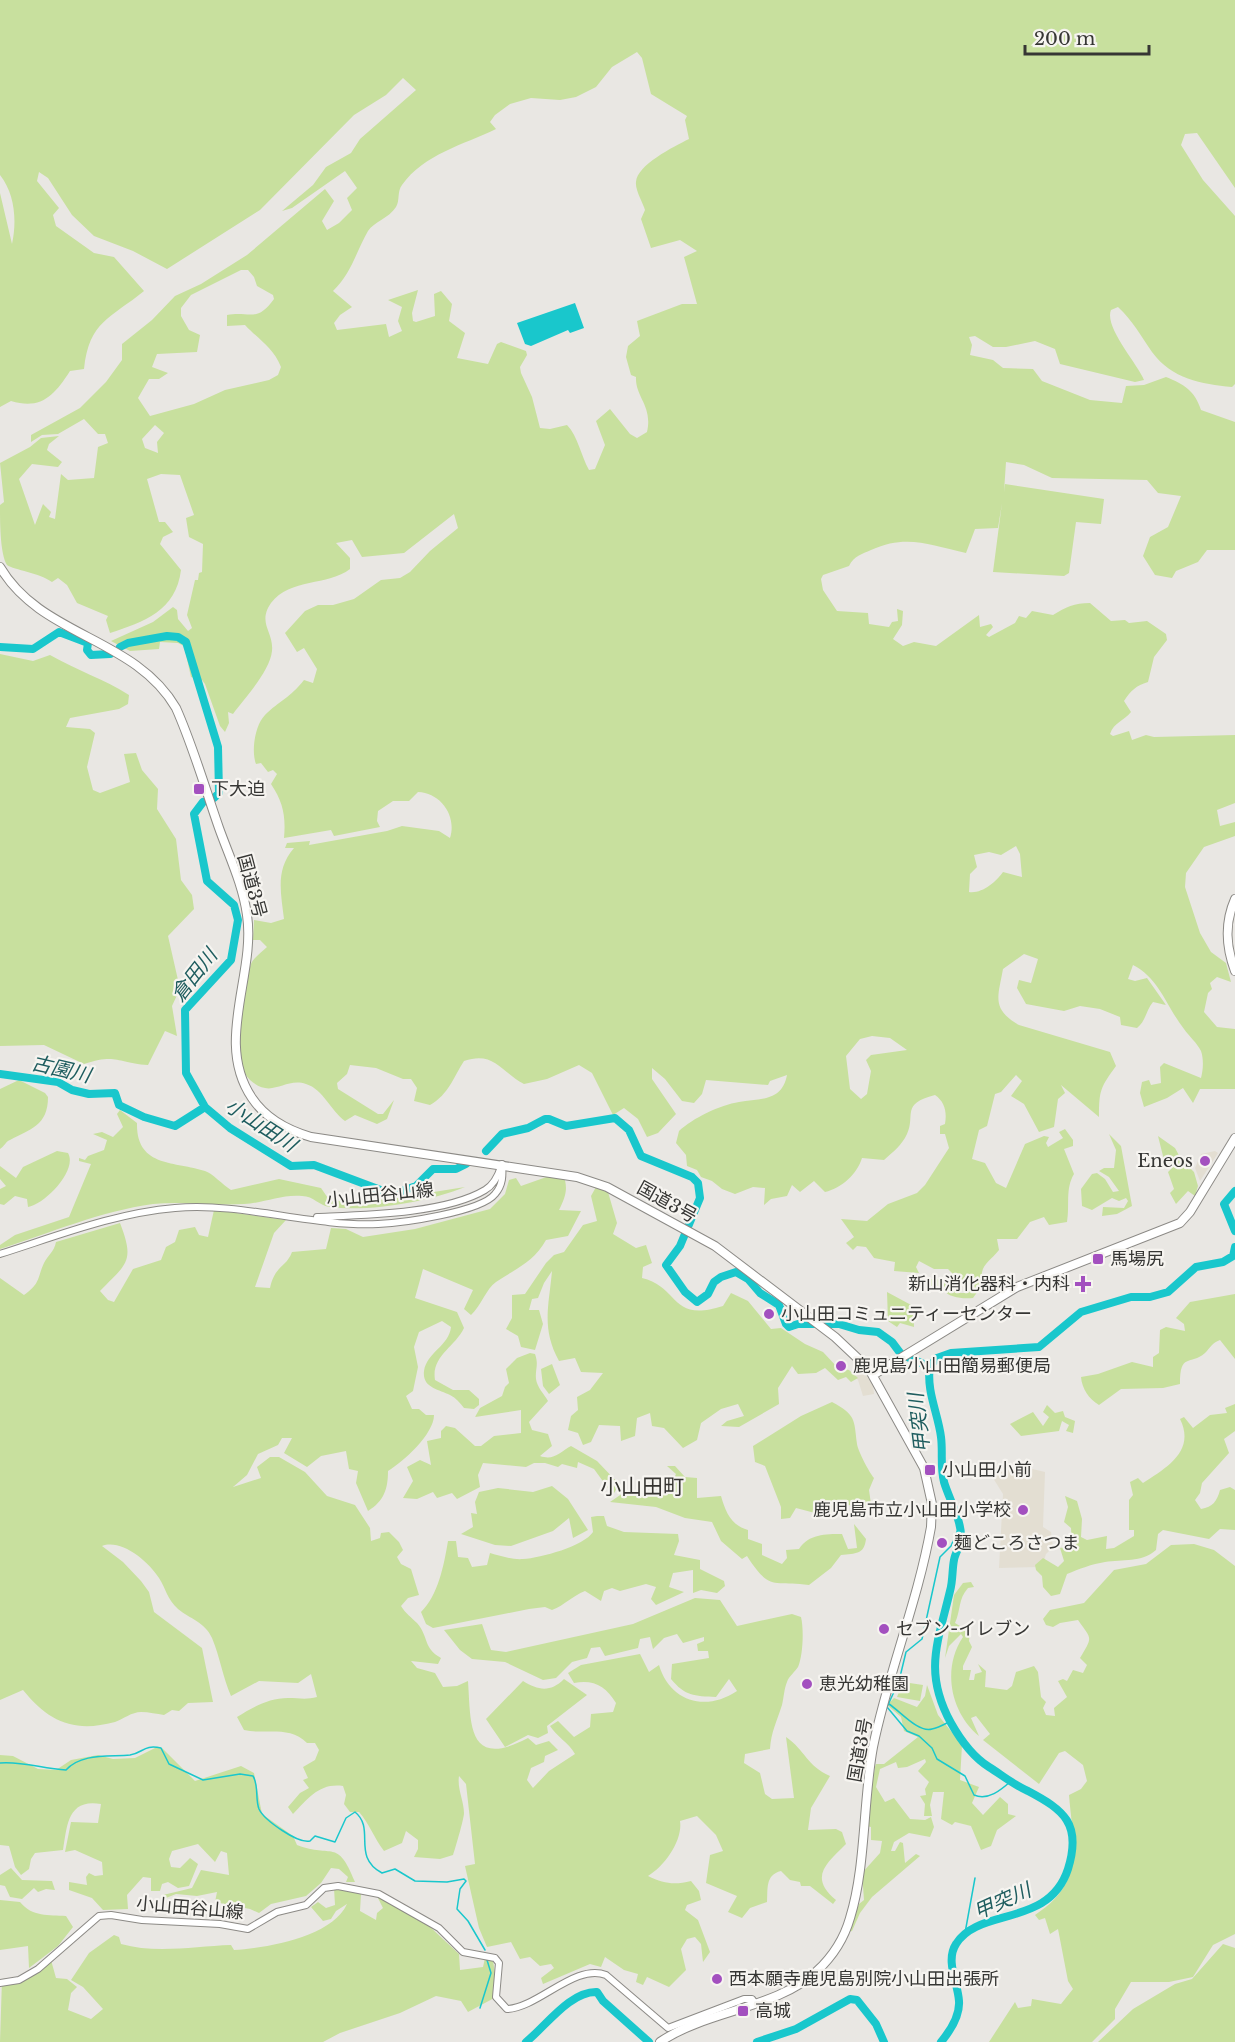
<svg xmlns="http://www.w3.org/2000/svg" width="1235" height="2042" font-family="'Libre Baskerville','Noto Sans JP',serif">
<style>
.built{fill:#e3ded2}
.green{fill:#c8e09e;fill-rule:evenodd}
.water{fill:#19c7cc}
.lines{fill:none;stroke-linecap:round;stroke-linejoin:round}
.stream{stroke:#19c7cc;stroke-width:1.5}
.river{stroke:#19c7cc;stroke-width:8}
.secondary-casing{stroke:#8c8a86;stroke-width:8}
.trunk-casing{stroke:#8c8a86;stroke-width:10}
.secondary{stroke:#fff;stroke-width:6}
.trunk{stroke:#fff;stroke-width:8}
.poi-dot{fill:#a350bf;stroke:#f6f4f0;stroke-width:2}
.labels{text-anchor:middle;stroke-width:4.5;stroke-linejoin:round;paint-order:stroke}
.poi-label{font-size:18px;fill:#363634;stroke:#f6f4f0;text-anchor:start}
.street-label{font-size:18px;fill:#363634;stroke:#f6f4f0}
.water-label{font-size:20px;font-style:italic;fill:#1f5d5f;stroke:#f6f4f0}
.quarter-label{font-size:21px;fill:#353330;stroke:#f6f4f0}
</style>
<rect width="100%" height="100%" fill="#e9e7e3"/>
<path class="built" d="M 1215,1151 L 1218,1153 L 1200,1181 L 1195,1168 L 1201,1154 Z
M 860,1367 L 873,1385 L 874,1394 L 863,1396 L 858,1380 L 853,1374 Z
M 1024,1467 L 1045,1472 L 1043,1527 L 1051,1532 L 1053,1547 L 1046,1554 L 1042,1567 L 999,1568 L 1003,1494 L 993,1478 L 995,1473 Z"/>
<path class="green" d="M 0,0 L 1235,0 L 1235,188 L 1197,133 L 1185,134 L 1181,145 L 1203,180 L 1235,216 L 1235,384 L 1232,387 C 1201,384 1172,379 1152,352 C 1141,336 1133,321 1118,307 L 1111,310 C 1104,327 1137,363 1144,380 L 1135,382 L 1060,364 L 1055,349 L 1035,341 L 1006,347 L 993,347 L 975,336 L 969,337 L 972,345 L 970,355 L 993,360 L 1003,368 L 1033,369 L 1042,381 L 1090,400 L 1122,403 L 1126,386 L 1144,385 L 1166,377 C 1184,384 1195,391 1201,410 L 1235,422 L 1235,550 L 1207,550 L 1198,562 L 1176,571 L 1172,578 L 1155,575 L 1143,556 L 1150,537 L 1168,527 L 1181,496 L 1158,493 L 1147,480 L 1052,478 L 1024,465 L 1006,462 L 1004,492 L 1005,484 L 1104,499 L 1101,524 L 1076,522 L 1069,573 L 1064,576 L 993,572 L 1002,503 L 998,528 L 975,529 L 966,553 C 929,545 907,534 871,550 C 862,554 854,556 849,566 L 823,575 L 821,579 L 823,590 L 837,611 L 868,613 L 869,624 L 889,627 L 892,622 L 898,621 L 897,609 L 903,611 L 902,625 L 893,639 L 903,646 L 914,642 L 936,646 L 979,615 L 980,627 L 991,624 L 993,627 L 986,635 L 989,637 L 1015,623 L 1019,616 L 1026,618 L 1032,611 L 1053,615 C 1066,607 1074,603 1090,603 L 1111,621 L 1125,620 L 1129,623 L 1147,621 L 1166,634 L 1167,640 L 1154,657 L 1148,682 C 1136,686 1131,690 1124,701 L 1131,712 C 1124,721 1114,722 1110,734 L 1113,736 L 1129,731 L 1132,740 L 1146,735 L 1154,737 L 1235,735 L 1235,803 L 1217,810 L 1220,826 L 1235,822 L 1235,836 L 1204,847 L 1186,873 L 1185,887 L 1200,933 L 1211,952 L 1226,963 L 1231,982 L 1217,977 L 1210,983 L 1212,989 L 1208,993 L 1204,1012 L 1217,1027 L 1235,1029 L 1235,1089 L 1200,1089 L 1193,1103 L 1183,1088 L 1167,1098 L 1144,1107 L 1140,1093 L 1142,1082 L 1149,1080 L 1151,1085 L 1161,1083 L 1160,1067 L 1164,1063 L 1201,1078 C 1203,1071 1204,1060 1201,1051 C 1197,1043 1189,1036 1184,1029 C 1166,1006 1160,979 1133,965 L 1128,979 L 1135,981 L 1147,978 L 1166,1005 L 1153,1002 C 1146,1010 1146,1021 1137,1028 L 1121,1025 L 1120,1017 L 1100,1009 L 1080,1006 L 1064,1011 L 1026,1004 L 1017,988 L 1019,980 L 1031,983 L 1038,959 L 1024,954 L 1003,969 C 998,997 991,1009 1019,1025 L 1110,1052 L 1116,1066 C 1101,1087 1099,1089 1099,1117 L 1061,1085 L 1065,1093 L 1058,1099 L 1054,1127 L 1039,1132 L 1024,1104 L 1011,1096 L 1022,1081 L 1016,1075 L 1001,1092 L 995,1094 L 987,1126 L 979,1130 L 972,1159 L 985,1163 L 996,1183 L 1006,1188 L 1025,1144 L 1044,1136 L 1049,1137 L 1046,1143 L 1048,1147 L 1063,1138 L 1059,1132 L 1065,1129 L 1073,1140 L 1073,1146 L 1064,1149 L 1074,1174 C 1065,1189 1070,1205 1067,1222 L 1049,1225 L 1044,1217 L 1030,1222 L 1017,1239 L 997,1239 L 999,1250 C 989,1263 978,1265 983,1284 L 973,1298 C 963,1299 949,1298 942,1289 L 929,1290 L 926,1279 C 942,1279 952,1279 961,1293 L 967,1293 L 968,1289 L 948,1269 L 934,1269 L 919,1261 L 916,1267 L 919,1273 L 894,1271 L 895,1262 L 874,1258 L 866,1247 L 857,1246 L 853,1250 L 846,1243 L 854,1237 L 841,1219 L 867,1221 L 888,1204 L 917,1193 L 925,1185 L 949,1148 L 945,1134 L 940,1134 L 940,1126 L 945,1124 C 947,1112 945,1102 935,1095 C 900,1104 916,1115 907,1134 C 902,1145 893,1152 884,1160 L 862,1158 C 857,1174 842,1188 825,1192 L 814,1181 L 800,1192 L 792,1185 L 787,1196 L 771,1199 L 764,1205 L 765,1188 L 753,1187 L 735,1194 L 722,1189 L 712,1181 L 701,1177 L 697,1170 L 687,1166 L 686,1155 L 676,1143 L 679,1131 C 693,1118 720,1105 739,1102 C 760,1098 782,1102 787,1075 L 770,1081 L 768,1085 L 706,1080 L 702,1094 L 694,1103 L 682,1101 L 665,1079 L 652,1068 L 652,1079 L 676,1114 L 658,1133 L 647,1137 L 638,1119 L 624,1108 L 613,1115 L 592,1073 L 579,1065 L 547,1079 L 524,1084 C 500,1071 494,1051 464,1061 C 453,1078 449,1094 430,1105 L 414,1101 L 417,1088 L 411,1079 L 403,1079 L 376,1068 L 350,1065 L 347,1074 L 337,1083 L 338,1089 L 378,1114 L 383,1114 L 394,1100 L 387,1119 L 377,1124 L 355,1115 L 345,1121 C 331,1111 323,1089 306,1084 C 284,1077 272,1100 250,1080 C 242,1072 237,1056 238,1046 C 238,1031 246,977 251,964 C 253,958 262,952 267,947 L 260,940 L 253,940 L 254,920 L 271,923 L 284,919 C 281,893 275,870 294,848 L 285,848 L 287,843 L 310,841 L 309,845 L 387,831 L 402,826 L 439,831 L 450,838 C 457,816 441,793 418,792 L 409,801 L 393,801 L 378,811 L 377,821 L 380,827 L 334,836 L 331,830 L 284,838 C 286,816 283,802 271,784 L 277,774 L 273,770 L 268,772 L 261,763 L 256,764 C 251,751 255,725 265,715 C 279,701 290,698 304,680 L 313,683 L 317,669 L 304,648 L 297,652 L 285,633 L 305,611 L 318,605 L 333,605 L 354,599 L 381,580 L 400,578 L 410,572 L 430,551 L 458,528 L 454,514 L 404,553 L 362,557 L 352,540 L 336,543 L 350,558 L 350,569 C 328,586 290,578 271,603 C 257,623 274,632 272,651 C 270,671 245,698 233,714 L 228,712 L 229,723 L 225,732 L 220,726 L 205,684 L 202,680 L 191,677 L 184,646 L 178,643 L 160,642 L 159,649 L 130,651 L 111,641 L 153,622 L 173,607 L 177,610 L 178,619 L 188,631 L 192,628 L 187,615 L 195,580 L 198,580 L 199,573 L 202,572 L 203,544 L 189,537 L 186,518 L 194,515 L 180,475 L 161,474 L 147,479 L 159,522 L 165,522 L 173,532 L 163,537 L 160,544 L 181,570 C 176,611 144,622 110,633 L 106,620 L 108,616 L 77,603 L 67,585 L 58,578 L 52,582 C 40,573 14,570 7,565 C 0,554 0,521 0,505 L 4,502 L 0,463 L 30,447 L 41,438 L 59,436 L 49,444 L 47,450 L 62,462 L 58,467 L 32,464 L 19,479 L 35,525 L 43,504 L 51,512 L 49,517 L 55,519 L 61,474 L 68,480 L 94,478 L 98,447 L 108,443 L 105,434 L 98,434 L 84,419 L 58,434 L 42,435 L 31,442 L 31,435 L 80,408 L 106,382 L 122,360 L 122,344 L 152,320 L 175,296 L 201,284 L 247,255 L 325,189 L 334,201 L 322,221 L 327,230 L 339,223 L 352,210 L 347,198 L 357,188 L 345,171 L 292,208 L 282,211 L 313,185 L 326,167 L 351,153 L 360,139 L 416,90 L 403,78 L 386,95 L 354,115 L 260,210 L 167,269 L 133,251 L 94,236 L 72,215 L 48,178 L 39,172 L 37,181 L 59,208 L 53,215 L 56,226 L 94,253 L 114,257 L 144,291 C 111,318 89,321 84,369 L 70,371 C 54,396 41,410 11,401 L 0,407 L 0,193 L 12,244 C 17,221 15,194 0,175 ZM 637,52 L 642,58 L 651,94 L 687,116 L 685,120 L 689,139 C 673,147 637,165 636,182 C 635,190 643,203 645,210 L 641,219 L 651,248 L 680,240 L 697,251 L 684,257 L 697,304 L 682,304 L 637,321 L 640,336 L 628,346 L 626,357 L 631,375 L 636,377 C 635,397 653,406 647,432 L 637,438 L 630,434 L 610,409 L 596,421 L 605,445 L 595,469 L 589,470 C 581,456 578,436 567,425 L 550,429 L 540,428 L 532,397 L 521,373 L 520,367 L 527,355 L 526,351 L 501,342 L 497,344 L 488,364 L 457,358 L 465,333 L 449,321 L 452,304 L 441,291 L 434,294 L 435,316 L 416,322 L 413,321 L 412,313 L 418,290 L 388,300 L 402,307 L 398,321 L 402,331 L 389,337 L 386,324 L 337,330 L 334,323 L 340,315 L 352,307 L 333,291 C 351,274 356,252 368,231 C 374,222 389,218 396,207 C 400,201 397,191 402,185 C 424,154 463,145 496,129 L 490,122 L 495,115 L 510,104 L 531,98 L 560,100 L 576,97 L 596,87 L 612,67 ZM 241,270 L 248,270 L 254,277 L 257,286 L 273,295 L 274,299 C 257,323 250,311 227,315 L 227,326 L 245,325 C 259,340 273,347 281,367 L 278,375 L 269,380 L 225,390 L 194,404 L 150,416 L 138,398 L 149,379 L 159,379 L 168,373 L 152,367 L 157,354 L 197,352 L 200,335 L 189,330 L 181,316 L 181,308 L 191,295 ZM 155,425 L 164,433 L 157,442 L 158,453 L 145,448 L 142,439 ZM 1016,846 L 1020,854 L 1022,877 L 1003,872 C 996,882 982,894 969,892 L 970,874 L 977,867 L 974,855 L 989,852 L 1001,855 ZM 872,1036 L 890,1038 L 907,1050 L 871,1055 L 866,1060 L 871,1071 L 867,1094 L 861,1099 L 850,1089 L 846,1056 L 860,1039 Z
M 0,654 L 33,661 L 50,655 C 76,670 104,679 129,695 L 128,704 L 119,709 L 70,718 L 66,727 L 90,729 L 95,733 L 87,767 L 93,790 L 100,793 L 130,782 L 124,754 L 136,753 L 142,770 L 158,789 L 157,809 L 176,839 L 181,880 L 192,895 L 194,909 L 168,936 L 178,980 L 178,993 L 172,1006 L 177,1036 L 165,1031 L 148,1065 C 117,1063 117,1053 84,1064 L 44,1045 L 0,1046 Z
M 19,1080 L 45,1093 L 48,1097 C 48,1126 30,1129 10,1140 C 5,1142 5,1146 0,1149 L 0,1089 Z
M 120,1110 L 137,1123 C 136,1168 176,1161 205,1171 C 212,1173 223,1185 231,1190 L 279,1179 L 321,1188 L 330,1201 L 390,1199 L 465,1187 C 428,1202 370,1212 330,1207 C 319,1206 314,1196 302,1196 C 282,1194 264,1203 244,1204 C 214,1206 184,1201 153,1204 C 101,1211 50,1233 0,1249 L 0,1245 L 15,1235 L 69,1217 L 91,1164 L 79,1161 L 79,1158 L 85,1160 L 88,1156 L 104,1150 L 107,1140 L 93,1134 L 102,1132 L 113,1137 L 123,1127 L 117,1114 Z
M 1109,1134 L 1121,1146 L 1132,1206 L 1117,1214 L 1102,1216 L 1103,1207 L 1124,1208 L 1128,1201 L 1126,1198 L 1119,1201 L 1112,1198 L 1092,1210 L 1082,1206 L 1081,1189 L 1092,1174 L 1097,1173 L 1105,1179 L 1113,1192 L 1119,1191 L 1109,1177 L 1099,1171 L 1104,1168 L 1114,1168 L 1116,1150 Z
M 1158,1136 L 1175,1148 L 1181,1159 L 1194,1172 L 1198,1186 L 1195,1196 L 1188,1191 L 1176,1204 L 1170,1193 L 1174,1189 L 1168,1172 L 1171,1169 L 1169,1162 L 1165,1164 Z
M 57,1151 L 68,1153 C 78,1170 45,1204 28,1207 L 27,1199 L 15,1196 L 4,1205 L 0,1204 L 0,1189 L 6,1186 L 0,1179 L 0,1166 L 16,1178 L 23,1167 Z
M 555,1174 L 563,1175 C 569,1188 565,1198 559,1210 L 581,1211 L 568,1236 L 546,1240 C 534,1262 515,1269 496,1282 C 486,1289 481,1306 471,1315 L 464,1309 L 473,1290 L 423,1269 L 415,1298 L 457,1312 L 464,1328 C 455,1347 431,1356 435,1380 L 453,1390 L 469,1390 L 479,1399 L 479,1405 L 474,1409 L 464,1408 C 460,1403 456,1398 450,1395 C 439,1389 422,1388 424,1371 C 427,1352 449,1346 451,1327 L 442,1321 L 419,1332 L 414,1347 L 418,1367 L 413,1391 L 406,1396 L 412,1409 L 419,1409 L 426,1415 L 434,1415 C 434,1434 404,1461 388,1471 C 388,1489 384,1501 368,1511 L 356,1483 L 358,1471 L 349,1469 L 346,1451 L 321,1456 L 307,1467 L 284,1453 L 292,1438 L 282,1438 L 278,1445 L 258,1454 L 247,1475 L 233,1487 L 261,1478 L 257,1467 L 270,1457 L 279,1457 L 305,1472 L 327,1496 L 355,1505 L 370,1528 L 371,1541 L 380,1538 L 381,1533 L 389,1532 L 399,1542 L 403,1550 L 397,1557 L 401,1564 L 411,1569 L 419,1595 L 408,1598 L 401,1606 C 406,1614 411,1617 417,1623 C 429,1637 423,1648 441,1658 L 438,1664 L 411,1661 L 417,1668 L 435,1673 L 443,1687 L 457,1686 L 468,1681 C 471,1724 467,1770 528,1738 L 536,1745 L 549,1741 L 558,1750 L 545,1756 L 544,1762 L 531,1768 L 527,1780 L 533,1788 L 549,1771 L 575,1754 C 568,1742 557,1737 550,1726 L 558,1721 L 574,1737 L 590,1727 L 591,1714 L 613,1712 L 616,1703 C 606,1686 593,1679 574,1683 L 568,1673 L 581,1665 L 640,1654 L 649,1672 L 659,1665 C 670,1702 706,1712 737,1691 L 729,1679 L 716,1697 C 694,1696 685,1696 671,1679 L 672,1664 L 709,1658 L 708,1651 L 698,1651 L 697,1644 L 704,1641 L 704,1637 L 683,1643 L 677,1634 L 664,1638 L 653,1649 L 650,1637 L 640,1639 L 638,1648 L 605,1656 L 600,1647 L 591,1648 L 587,1658 L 572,1662 L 556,1678 L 543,1680 L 505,1662 L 472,1659 L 460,1650 L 444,1630 L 482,1624 L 491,1650 L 506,1652 L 633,1624 L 695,1598 L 720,1600 L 737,1626 L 792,1614 L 801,1617 C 804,1629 803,1656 798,1667 C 795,1672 789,1676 787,1682 C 784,1689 784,1697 782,1705 C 777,1721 771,1732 770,1749 L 745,1754 L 744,1763 L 760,1773 L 765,1794 L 772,1799 L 794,1798 L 786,1737 C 805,1750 807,1766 830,1776 L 811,1808 L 808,1830 L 836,1829 L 842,1832 L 846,1844 C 827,1863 808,1877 836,1900 L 833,1904 L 810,1886 L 801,1886 L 800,1882 L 790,1880 L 781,1871 C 765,1875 768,1889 767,1902 L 750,1908 L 742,1918 L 728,1912 L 737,1896 L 706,1883 L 710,1855 L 723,1851 L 716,1835 L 697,1816 L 680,1821 C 683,1840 665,1866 648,1876 C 664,1884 675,1885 691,1881 L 699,1891 L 701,1900 L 687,1905 L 685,1910 L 698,1920 L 710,1952 L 703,1962 L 701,1944 L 695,1937 L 687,1939 L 681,1949 L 686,1970 L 669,1987 L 647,1977 L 643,1985 L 636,1982 L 638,1974 L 624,1970 L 605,1957 L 601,1967 L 590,1964 L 543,1984 L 541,1978 L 554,1968 L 551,1964 L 540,1966 L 530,1957 L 520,1959 L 511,1942 L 487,1947 L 479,1928 L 465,1866 L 475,1864 L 466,1784 L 459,1776 C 457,1789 464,1801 464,1813 C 464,1819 455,1849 453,1855 L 440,1859 L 414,1857 L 418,1849 L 418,1840 L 406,1831 L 402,1843 L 384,1851 C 374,1838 369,1823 359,1812 L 350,1812 L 344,1804 L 346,1795 L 343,1786 C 319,1783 309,1798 293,1814 L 288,1807 L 300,1793 L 309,1788 L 303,1780 L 308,1778 L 303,1767 L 315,1760 L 319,1750 L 315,1743 L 307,1743 C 289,1725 266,1735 244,1730 L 237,1717 C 253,1707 269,1698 288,1698 C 299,1698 306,1700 317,1697 L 311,1674 L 298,1683 L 259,1681 L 231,1696 C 223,1678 220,1657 212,1638 C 205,1622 190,1619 178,1609 C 167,1599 166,1589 159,1578 C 147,1560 121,1539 102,1546 L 123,1562 L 141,1581 L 149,1592 L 154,1612 L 202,1648 L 213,1702 L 188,1703 L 179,1711 L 172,1710 L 164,1715 C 157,1714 149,1712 141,1712 C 132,1712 123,1719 115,1722 C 74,1733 49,1722 23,1690 L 0,1700 L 0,1278 L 24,1295 C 41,1283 37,1278 44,1263 C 48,1255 54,1252 56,1242 L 120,1223 C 135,1262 127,1263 100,1291 L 108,1300 L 114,1302 L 133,1269 L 161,1260 L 166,1247 L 175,1242 L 179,1230 L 195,1227 L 199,1235 L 208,1237 L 214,1210 L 286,1220 L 274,1233 L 255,1287 L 270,1288 C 275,1265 286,1268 292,1252 L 326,1249 L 331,1228 L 346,1229 L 363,1237 L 415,1229 L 490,1209 L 505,1194 L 509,1180 L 516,1178 L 521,1186 Z
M 596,1187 L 608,1192 L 617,1223 L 613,1234 L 636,1248 L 646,1245 L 652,1263 L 643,1267 L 642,1278 C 680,1287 670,1323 723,1306 L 731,1293 L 748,1301 L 771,1329 L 781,1328 L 805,1344 L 823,1352 L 838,1368 L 849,1370 L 858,1378 L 851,1382 L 846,1377 L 838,1380 L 825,1368 L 816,1373 L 798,1374 L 792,1366 L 778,1388 L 779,1404 L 739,1427 L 721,1426 L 727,1421 L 744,1416 L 738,1404 L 721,1409 L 701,1423 L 697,1440 L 683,1448 L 664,1428 L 652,1426 L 650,1413 L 637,1418 L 635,1436 L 621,1441 L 620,1426 L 599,1425 L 591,1442 L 583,1445 L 578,1433 L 568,1430 L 571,1416 L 578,1410 L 577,1397 L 590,1390 L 603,1373 L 581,1372 L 575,1358 L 559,1361 C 541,1328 549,1306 552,1271 L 544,1283 L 538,1298 L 532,1299 L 529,1310 L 539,1310 L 543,1324 L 535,1350 L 521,1347 L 518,1336 L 506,1329 L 512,1318 L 512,1295 L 525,1294 L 546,1263 L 554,1255 L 564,1252 L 583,1225 L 597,1221 L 591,1196 Z
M 887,1292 L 913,1306 L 914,1327 L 900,1323 L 897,1327 L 888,1321 Z
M 1235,1294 L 1235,1359 L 1220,1340 C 1212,1343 1210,1348 1205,1353 C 1190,1366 1180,1352 1180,1384 L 1163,1388 L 1121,1389 L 1099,1405 C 1089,1399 1082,1389 1081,1377 L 1098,1374 L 1132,1362 L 1153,1367 L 1153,1357 L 1159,1353 L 1160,1330 L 1166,1327 L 1185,1331 L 1184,1324 L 1176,1318 L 1190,1302 Z
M 530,1353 L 535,1354 C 539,1365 535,1369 536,1379 C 537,1387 544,1394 548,1401 L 529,1422 L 532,1430 L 548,1434 L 552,1446 L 540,1456 C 554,1461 560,1452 571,1446 L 597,1461 L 619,1484 L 613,1495 L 594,1469 L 578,1462 L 577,1468 L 562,1464 L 558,1467 L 545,1463 L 534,1463 L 526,1467 L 483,1463 L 478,1475 L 480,1487 L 457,1499 L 452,1493 L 437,1498 L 433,1492 L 417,1499 L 403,1498 L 413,1481 L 407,1467 L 420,1460 L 431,1465 L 427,1441 L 441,1438 L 441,1431 L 446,1426 L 455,1428 L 475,1446 L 481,1446 L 494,1436 L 521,1433 L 521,1410 L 475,1417 L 480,1408 L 502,1396 L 505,1387 L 509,1383 L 506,1369 L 517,1358 Z
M 552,1364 L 560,1385 L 549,1394 L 543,1386 L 541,1369 Z
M 832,1402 C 856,1415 854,1419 857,1444 C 858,1451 869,1472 874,1478 L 869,1490 L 871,1504 L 862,1508 L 849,1505 L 832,1513 L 827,1507 L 815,1513 L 796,1508 L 790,1518 L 781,1519 L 781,1507 L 765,1466 L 755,1462 L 753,1446 L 801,1416 Z
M 1235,1404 L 1235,1431 L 1224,1439 L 1229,1453 L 1202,1483 L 1200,1493 L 1195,1500 L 1201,1509 C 1213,1507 1217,1501 1220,1490 L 1230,1487 L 1235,1490 L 1235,1530 L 1220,1529 L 1209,1539 L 1163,1530 L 1158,1534 L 1156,1550 C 1141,1563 1123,1559 1105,1562 C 1092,1564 1079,1569 1067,1574 L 1060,1594 L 1051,1596 L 1043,1587 L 1042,1576 L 1036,1570 L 1035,1565 L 1043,1558 L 1058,1567 L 1064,1561 L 1060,1548 L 1072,1546 L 1071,1528 L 1064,1522 L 1068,1507 L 1065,1496 L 1077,1501 L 1082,1519 L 1081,1537 L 1087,1540 L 1107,1536 L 1106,1549 L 1114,1548 L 1134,1536 L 1134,1530 L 1129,1530 L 1129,1500 L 1133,1495 L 1130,1482 L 1138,1478 L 1143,1483 C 1166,1468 1196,1451 1180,1419 L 1184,1417 L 1193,1428 L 1210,1415 L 1227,1413 L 1225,1408 Z
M 1047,1405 L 1055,1413 L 1063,1411 L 1065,1417 L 1075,1421 L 1073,1433 L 1066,1431 L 1069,1425 L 1062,1421 L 1059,1431 L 1021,1436 L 1010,1424 L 1033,1412 L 1043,1426 L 1049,1417 L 1043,1412 Z
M 667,1466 L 675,1466 L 685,1477 L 697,1478 L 697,1498 L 721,1496 C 726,1513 731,1525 748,1530 L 748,1539 L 762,1544 L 762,1555 L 782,1564 L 787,1558 L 786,1550 L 799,1549 C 809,1534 825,1534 842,1534 L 848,1549 L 857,1548 L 854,1524 L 866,1539 C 864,1555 856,1553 841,1555 L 831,1568 L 809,1585 C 773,1580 770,1592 747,1556 L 742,1559 L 721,1541 L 712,1522 L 685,1518 L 656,1507 L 610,1502 L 626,1491 L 640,1496 L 667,1493 L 676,1474 Z
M 552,1486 L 568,1499 L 588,1530 L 573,1538 L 569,1518 L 553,1531 L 511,1546 L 495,1545 L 461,1534 L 473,1527 L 471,1513 L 477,1514 L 475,1502 L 479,1492 L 498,1488 L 533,1492 Z
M 597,1516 L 604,1516 L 607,1526 L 624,1532 L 678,1534 L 679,1541 L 674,1555 L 700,1560 L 700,1569 L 724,1581 L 725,1586 L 717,1593 L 701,1590 L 693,1593 L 693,1570 L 673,1573 L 669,1587 L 684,1592 L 656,1605 L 651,1599 L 656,1587 L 646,1584 L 620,1591 L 612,1588 L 604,1591 L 601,1601 L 585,1591 C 572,1596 565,1605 552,1610 L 545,1607 L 529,1609 L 433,1628 L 426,1624 L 421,1612 C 438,1596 444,1565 448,1541 L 456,1541 L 458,1557 L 468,1558 L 472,1567 L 487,1565 L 490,1553 C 501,1556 513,1560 523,1559 C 541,1558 584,1546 593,1532 L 591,1517 Z
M 1194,1544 L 1214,1550 L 1235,1566 L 1235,1934 L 1213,1945 L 1193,1977 L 1169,1982 L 1131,1982 L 1115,2009 L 1115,2019 L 1092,2042 L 989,2042 L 1015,2002 L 1018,2008 L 1031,2006 L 1032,1999 L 1061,2004 L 1073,1989 L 1068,1981 L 1058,1929 L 1050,1934 L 1045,1918 L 1039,1920 L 1035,1915 C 1086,1882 1073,1845 1069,1795 L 1081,1789 L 1087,1781 L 1083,1765 L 1065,1751 L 1059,1753 L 1039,1784 L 983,1740 L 990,1734 L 976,1716 L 971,1718 L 979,1736 C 950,1712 942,1668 963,1637 L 961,1634 L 949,1646 L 945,1658 L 954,1595 L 963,1583 L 971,1582 L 974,1587 L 968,1588 C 958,1599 961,1610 955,1623 L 970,1632 L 969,1641 L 972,1647 L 963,1666 L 963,1670 L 971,1670 L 969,1680 L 974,1680 L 975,1674 L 982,1672 L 978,1664 L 986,1671 L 985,1687 L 1007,1690 L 1012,1686 L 1016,1672 L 1034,1666 L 1038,1672 L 1041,1697 L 1046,1702 L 1043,1708 L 1046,1715 L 1055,1716 L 1054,1708 L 1067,1697 L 1058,1681 L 1063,1679 L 1067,1681 L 1073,1670 L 1083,1673 L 1087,1665 L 1080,1658 C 1093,1636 1092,1640 1078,1620 L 1060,1623 L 1053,1627 L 1046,1625 L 1043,1619 L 1050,1610 L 1084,1603 L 1114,1570 L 1146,1564 L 1171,1545 Z
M 564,1679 L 587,1695 L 547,1726 L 548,1733 L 538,1738 L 528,1735 L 505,1747 L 486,1719 L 523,1681 C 538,1690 550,1693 564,1679 Z
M 903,1682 L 923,1685 L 920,1701 L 897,1697 Z
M 927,1685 L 938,1715 L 962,1745 L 960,1780 L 979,1787 L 972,1803 L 983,1815 L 1000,1797 L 1008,1804 L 1008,1814 L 1016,1816 L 997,1830 L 991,1846 L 981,1850 L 971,1826 L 955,1822 L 952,1825 L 941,1819 L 944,1792 L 933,1792 L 930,1805 L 932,1816 L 924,1816 L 925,1804 L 920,1796 L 926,1795 L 925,1789 L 929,1782 L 918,1771 L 926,1762 L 925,1759 L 907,1767 L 898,1768 L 896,1762 L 880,1769 L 876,1787 L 885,1802 L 894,1798 L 910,1819 L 925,1820 L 931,1817 L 934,1827 L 930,1837 L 909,1833 L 894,1842 L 891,1851 L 895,1851 L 900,1842 L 903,1843 L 905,1863 L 916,1854 L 920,1856 L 872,1897 L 860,1913 L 852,1931 L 848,1932 L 859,1904 L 864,1900 L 862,1873 L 880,1853 L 882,1841 L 871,1840 L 871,1827 L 866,1826 L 875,1767 L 876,1764 L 884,1764 L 918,1737 L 904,1731 L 901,1717 L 887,1705 L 894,1698 L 917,1707 L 925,1696 Z
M 155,1748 L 162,1748 L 195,1781 L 241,1766 L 254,1773 L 262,1814 L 293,1836 L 297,1845 C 333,1859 337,1837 355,1882 L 346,1882 L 348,1877 L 339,1869 L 331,1868 L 321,1883 L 306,1896 L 271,1904 L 259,1913 L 250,1909 L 215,1902 L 217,1892 L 197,1896 L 176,1894 L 166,1898 L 163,1895 L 192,1888 L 201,1870 L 229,1875 L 227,1853 L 221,1851 L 215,1862 L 198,1844 L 172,1851 L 169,1859 L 171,1867 L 180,1868 L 190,1858 L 198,1864 L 189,1886 L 178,1888 L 168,1882 L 162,1884 L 160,1891 L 151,1891 L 151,1878 L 143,1877 L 127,1895 L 128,1909 L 103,1910 L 92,1898 L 69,1890 L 69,1882 L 87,1885 L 86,1877 L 89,1873 L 95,1876 L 103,1875 L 102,1862 L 75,1850 L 65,1852 L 71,1822 L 98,1823 L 101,1804 C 67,1798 67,1827 63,1850 L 35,1853 L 31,1859 L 29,1869 L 21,1875 L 15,1867 L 9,1846 L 0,1845 L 0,1755 L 13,1756 L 38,1769 L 56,1770 L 71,1760 L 98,1755 L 113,1759 L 135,1758 Z
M 11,1868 L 22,1880 L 52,1881 L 55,1890 L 46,1889 L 38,1892 L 34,1888 L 22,1899 L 10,1897 L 5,1886 L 0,1885 L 0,1875 Z
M 334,1888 L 361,1894 L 360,1911 L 376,1920 L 377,1913 L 383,1908 L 377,1896 L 428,1925 L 459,1954 L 460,1970 L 483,1967 L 485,1958 L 493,1960 L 498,1996 L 468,2012 L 461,2001 L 436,1996 L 400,2013 L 340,2033 L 323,2042 L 0,2042 L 2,1979 L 23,1977 L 51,1960 L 56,1978 L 67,1979 L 77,1987 L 71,1993 L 68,2010 L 91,2019 L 103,2009 L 83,1987 L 71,1980 L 89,1953 L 114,1935 L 119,1937 L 121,1944 C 156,1954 196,1946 231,1945 L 234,1950 C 267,1948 332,1937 347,1904 L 336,1911 L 331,1919 L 323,1921 L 311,1907 L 318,1902 L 326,1908 L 335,1905 Z
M 0,1900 L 20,1902 C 32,1917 49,1915 66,1916 L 73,1927 L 58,1946 L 29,1968 L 28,1946 L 0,1950 Z
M 1223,1944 L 1235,1948 L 1235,2042 L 1098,2042 L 1133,2009 L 1175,1984 L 1192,1979 Z"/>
<path class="water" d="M 575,303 L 584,328 L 570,333 L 568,330 L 531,346 L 525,344 L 517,323 Z"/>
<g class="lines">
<path class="stream" d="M 959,1527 L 951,1546 L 940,1557 L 922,1639 L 906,1652 L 899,1681 L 887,1707 L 907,1731 L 919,1736 L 932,1748 L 937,1759 L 965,1776 L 974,1795 C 988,1801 1001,1790 1011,1781
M 889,1704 C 900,1711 918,1733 932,1729 C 938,1728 945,1724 951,1721
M 0,1763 C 23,1761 43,1769 66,1770 C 81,1753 109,1757 130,1755 C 143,1753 144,1744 161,1748 L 169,1764 L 203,1780 L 240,1774 L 253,1776 C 259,1786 255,1799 259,1809 C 264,1820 298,1844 310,1841 L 315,1836 L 335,1842 L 346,1818 L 355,1812 C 376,1829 351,1856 382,1873 L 395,1869 L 415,1881 L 447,1882 L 464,1879 L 466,1881 L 460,1889 L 457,1909 L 468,1921 L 485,1950
M 965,1933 L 975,1878
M 480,2008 L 491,1973 L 487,1960"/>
<path class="river" d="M 0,647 L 33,649 L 59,632 L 88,643 L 87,650 L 91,655 L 110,654
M 120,647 L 128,643 L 167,636 L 178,637 L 186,642 L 218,747 L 219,793 L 214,798
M 203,802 L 194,814 L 207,881 L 234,905 L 238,920 L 231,960 L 185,1010 L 186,1073 L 205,1107 L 230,1128 L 291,1166 L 314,1165 L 386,1192 L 402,1191 L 416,1186 L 433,1169 L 456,1169 L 466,1164
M 0,1074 L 58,1082 L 72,1090 L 89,1094 L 115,1093 L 119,1105 L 144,1117 L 175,1126 L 205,1107
M 486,1151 L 502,1134 L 528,1128 L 545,1119 L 549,1119 L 566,1126 L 615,1118 L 629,1130 L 641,1156 L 692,1177 L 698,1183 L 700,1198 L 680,1246 L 666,1265 L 685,1292 L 697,1302 L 708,1294 L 714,1282 L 721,1277 L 736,1272 L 748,1279 L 760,1293 L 779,1305 L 786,1324 L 789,1327 L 798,1324 L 815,1324
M 1235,1191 L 1224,1204 L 1235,1231
M 825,1324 L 839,1324 L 859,1330 L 878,1332 L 892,1342 L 901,1354 L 930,1367
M 526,2042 C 546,2026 570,1991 597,1992 L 603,2001 L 649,2042
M 757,2042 L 796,2029 L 850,1999 L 857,2000 L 876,2024 L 884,2042
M 941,2042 C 950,2031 960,2015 959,2001 C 958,1983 945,1961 956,1944 C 978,1907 1049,1928 1068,1869 C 1082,1824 1064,1810 1028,1791 C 1014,1785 1002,1775 989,1767 C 973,1757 960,1739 951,1723 C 923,1672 938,1642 950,1591 C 953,1581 952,1570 954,1560 C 955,1553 961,1545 961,1538 C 962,1521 949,1499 944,1482 C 940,1466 943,1452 941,1437 C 938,1413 926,1391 930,1366 L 937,1358 L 951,1353 L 1039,1347 L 1081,1312 L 1131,1297 L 1150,1297 L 1168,1292 L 1196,1267 L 1223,1262 L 1233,1256 L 1235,1247"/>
<g class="secondary-casing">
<path id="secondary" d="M 317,1217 C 363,1215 445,1214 485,1190 C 494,1185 498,1176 501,1167
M 0,1254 C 57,1236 115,1213 175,1208 C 243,1202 310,1227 378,1224 C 402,1223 481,1212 495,1194 C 503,1185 503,1175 502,1164
M 0,1983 L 19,1980 L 38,1969 L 99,1916 L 111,1915 L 142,1920 L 220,1924 L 248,1929 L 277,1912 L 306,1905 L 324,1888 L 338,1886 L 379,1894 L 439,1928 L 463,1952 L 495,1958 L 499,1963 L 496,1997 L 507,2009 C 538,2008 575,1963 606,1975 L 668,2028 L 744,1999 L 752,1999 L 755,2003"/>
</g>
<g class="trunk-casing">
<path id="trunk" d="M 0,567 C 41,637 135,637 176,708 C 193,746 205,788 219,828 C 229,856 243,885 247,915 C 256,975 214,1042 252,1098 C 266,1119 287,1130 311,1137 L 577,1177 L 607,1187 L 715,1246 L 835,1337 L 869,1369 L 924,1468 L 932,1504 L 931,1527 C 918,1601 888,1673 873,1747 C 863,1800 866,1867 850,1918 C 844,1939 832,1957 817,1971 C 776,2009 707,2010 660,2042
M 1235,899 C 1224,924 1226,947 1235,971
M 873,1375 L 1017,1287 L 1180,1223 L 1190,1212 L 1235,1138"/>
</g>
<use href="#secondary" class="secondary"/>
<use href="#trunk" class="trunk"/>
</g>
<g class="poi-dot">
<rect x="193" y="783" width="12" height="12" rx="3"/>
<circle cx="1205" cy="1161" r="6"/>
<rect x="1092" y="1253" width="12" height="12" rx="3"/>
<path d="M1080 1275h6v6h6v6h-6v6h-6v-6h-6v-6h6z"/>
<circle cx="769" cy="1314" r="6"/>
<circle cx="841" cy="1366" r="6"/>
<rect x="924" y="1464" width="12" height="12" rx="3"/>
<circle cx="1023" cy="1510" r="6"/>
<circle cx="942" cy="1543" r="6"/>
<circle cx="884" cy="1629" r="6"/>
<circle cx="807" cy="1684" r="6"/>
<circle cx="717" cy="1979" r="6"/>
<rect x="737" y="2005" width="12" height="12" rx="3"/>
</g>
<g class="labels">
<g class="poi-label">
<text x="211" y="795">下大迫</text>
<text x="1193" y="1167" text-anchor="end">Eneos</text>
<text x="1110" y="1265">馬場尻</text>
<text x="1070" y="1290" text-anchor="end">新山消化器科・内科</text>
<text x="781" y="1320">小山田コミュニティーセンター</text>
<text x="853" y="1372">鹿児島小山田簡易郵便局</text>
<text x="942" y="1476">小山田小前</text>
<text x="1011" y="1516" text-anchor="end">鹿児島市立小山田小学校</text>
<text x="954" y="1549">麺どころさつま</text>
<text x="896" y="1635">セブン-イレブン</text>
<text x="819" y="1690">恵光幼稚園</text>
<text x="729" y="1985">西本願寺鹿児島別院小山田出張所</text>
<text x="755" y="2017">高城</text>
</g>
<g class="street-label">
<text transform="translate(252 886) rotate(75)" y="6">国道3号</text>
<text transform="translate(380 1195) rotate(-6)" y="6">小山田谷山線</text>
<text transform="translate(667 1202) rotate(29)" y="6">国道3号</text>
<text transform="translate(860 1750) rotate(-80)" y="6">国道3号</text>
<text transform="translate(190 1908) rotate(5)" y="6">小山田谷山線</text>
</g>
<g class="water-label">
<text transform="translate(194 975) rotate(-52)" y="7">倉田川</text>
<text transform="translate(61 1069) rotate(13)" y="7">古園川</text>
<text transform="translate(261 1125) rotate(33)" y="7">小山田川</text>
<text transform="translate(919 1423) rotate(-97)" y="7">甲突川</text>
<text transform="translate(1002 1901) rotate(-24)" y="7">甲突川</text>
</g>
<g class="quarter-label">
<text x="642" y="1494">小山田町</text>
</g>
</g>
<path d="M1025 45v9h124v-9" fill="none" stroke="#363634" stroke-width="3"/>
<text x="1034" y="45" font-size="18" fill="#363634" stroke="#f6f4f0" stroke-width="4.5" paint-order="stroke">200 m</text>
</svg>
